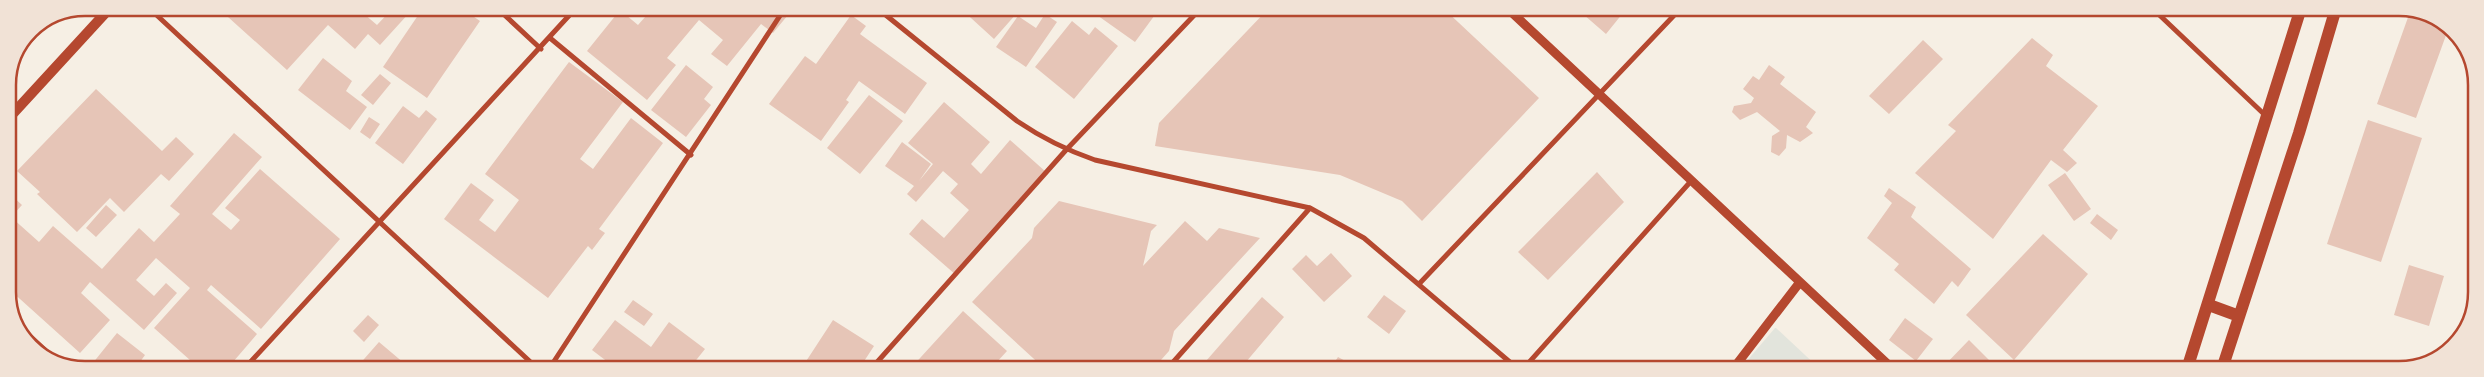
<svg xmlns="http://www.w3.org/2000/svg" width="2484" height="377" font-family="Ubuntu,sans-serif">
<style>
.green{fill:#e2e4dc}
.building{fill:#e6c5b7}
.lines{fill:none;stroke-linecap:round;stroke-linejoin:round}
.minor{stroke:#b5482f;stroke-width:5}
.tertiary{stroke:#b5482f;stroke-width:9}
.secondary{stroke:#b5482f;stroke-width:10}
.primary{stroke:#b5482f;stroke-width:12}
.rim{fill:none;stroke:#b5482f;stroke-width:2.5}
</style>
<rect width="100%" height="100%" fill="#f6efe4"/>
<path class="green" d="M 1775,328 L 1776,328 L 1820,369 L 1740,369 Z"/>
<path class="building" d="M 218,8 L 368,8 L 363,13 L 377,25 L 393,8 L 405,8 L 410,12 L 380,45 L 368,34 L 355,49 L 328,25 L 287,70 Z
M 423,8 L 461,8 L 480,21 L 427,98 L 383,67 Z
M 653,8 L 792,8 L 793,9 L 773,33 L 761,24 L 727,66 L 711,54 L 723,40 L 699,20 L 667,58 L 676,65 L 647,100 L 587,51 L 620,10 L 638,25 Z
M 960,8 L 1011,8 L 1017,13 L 994,39 Z
M 1087,8 L 1160,8 L 1135,42 Z
M 1269,8 L 1443,8 L 1539,98 L 1422,221 L 1402,201 L 1340,175 L 1155,146 L 1159,123 Z
M 1576,8 L 1627,8 L 1606,34 Z
M 2411,9 L 2449,27 L 2416,118 L 2377,104 Z
M 1045,14 L 1057,22 L 1026,67 L 996,47 L 1018,16 L 1036,28 Z
M 851,15 L 866,26 L 860,34 L 927,83 L 905,114 L 859,81 L 846,100 L 849,102 L 821,141 L 769,104 L 805,56 L 816,64 Z
M 1072,21 L 1089,35 L 1095,27 L 1118,46 L 1074,99 L 1035,67 Z
M 2032,38 L 2053,55 L 2046,66 L 2098,106 L 2063,150 L 2077,163 L 2067,172 L 2051,160 L 1993,239 L 1915,173 L 1956,131 L 1948,125 Z
M 1923,40 L 1943,59 L 1889,114 L 1869,96 Z
M 323,58 L 352,81 L 346,91 L 367,107 L 350,130 L 298,90 Z
M 569,62 L 623,102 L 580,159 L 593,169 L 631,118 L 663,143 L 599,229 L 605,233 L 592,250 L 588,246 L 548,298 L 444,219 L 471,183 L 494,200 L 479,220 L 495,232 L 519,200 L 485,174 Z
M 686,65 L 713,87 L 704,99 L 711,105 L 686,137 L 651,110 Z
M 1769,65 L 1785,77 L 1780,84 L 1816,112 L 1806,127 L 1813,133 L 1800,142 L 1787,135 L 1786,148 L 1779,156 L 1771,152 L 1772,136 L 1780,131 L 1757,112 L 1740,120 L 1732,112 L 1734,106 L 1751,103 L 1754,98 L 1743,89 L 1753,76 L 1759,80 Z
M 380,74 L 391,83 L 373,105 L 361,95 Z
M 96,89 L 162,151 L 176,137 L 194,154 L 169,181 L 161,174 L 124,212 L 110,198 L 77,232 L 37,194 L 40,192 L 17,171 Z
M 869,95 L 903,121 L 860,174 L 827,148 Z
M 944,102 L 990,142 L 971,164 L 981,174 L 1010,140 L 1046,172 L 956,275 L 909,234 L 922,219 L 944,238 L 969,210 L 950,193 L 958,184 L 943,171 L 916,202 L 907,194 L 914,186 L 885,166 L 902,142 L 931,164 L 919,181 L 933,164 L 908,143 Z
M 403,106 L 419,118 L 426,110 L 437,119 L 403,164 L 375,143 Z
M 369,117 L 380,124 L 370,139 L 360,132 Z
M 2368,120 L 2422,138 L 2381,262 L 2327,244 Z
M 234,133 L 262,157 L 212,214 L 231,230 L 240,220 L 225,208 L 260,169 L 340,239 L 261,329 L 211,285 L 207,290 L 257,334 L 227,369 L 200,369 L 154,328 L 190,288 L 156,258 L 136,280 L 154,296 L 166,283 L 177,293 L 144,330 L 90,282 L 81,293 L 110,320 L 80,353 L 10,290 L 9,193 L 22,205 L 11,217 L 39,242 L 53,226 L 102,269 L 139,228 L 154,242 L 180,214 L 170,206 Z
M 1597,172 L 1624,202 L 1548,280 L 1518,252 Z
M 2065,173 L 2091,209 L 2074,221 L 2048,185 Z
M 1889,188 L 1916,207 L 1911,217 L 1971,269 L 1958,287 L 1952,281 L 1934,304 L 1894,270 L 1899,264 L 1867,238 L 1892,203 L 1884,196 Z
M 1059,201 L 1157,225 L 1151,231 L 1143,266 L 1185,221 L 1207,241 L 1219,228 L 1260,238 L 1174,331 L 1169,351 L 1153,369 L 1045,369 L 972,302 L 1032,238 L 1034,228 Z
M 106,205 L 117,215 L 96,237 L 86,228 Z
M 2097,214 L 2118,230 L 2111,240 L 2090,223 Z
M 2043,234 L 2088,274 L 2014,360 L 1966,315 Z
M 1331,253 L 1352,276 L 1324,302 L 1292,269 L 1306,255 L 1317,266 Z
M 2409,265 L 2444,276 L 2429,326 L 2394,315 Z
M 1384,295 L 1406,311 L 1389,334 L 1367,317 Z
M 1262,297 L 1284,317 L 1240,369 L 1199,369 Z
M 633,300 L 653,314 L 644,326 L 624,312 Z
M 963,311 L 1007,351 L 996,363 L 1003,369 L 910,369 Z
M 368,315 L 379,325 L 364,342 L 353,331 Z
M 1905,318 L 1933,339 L 1916,361 L 1889,340 Z
M 615,320 L 651,347 L 669,322 L 705,349 L 689,369 L 617,369 L 592,350 Z
M 833,320 L 874,346 L 859,369 L 801,369 Z
M 117,333 L 145,355 L 135,369 L 88,369 Z
M 1969,340 L 1996,367 L 1994,369 L 1941,369 Z
M 379,342 L 411,369 L 359,369 L 357,367 Z
M 1338,357 L 1360,369 L 1330,369 Z"/>
<g class="lines">
<path class="minor" d="M 149,8 L 538,369
M 497,8 L 541,49
M 877,8 L 1017,121 C 1042,138 1066,150 1095,160 L 1310,208 L 1364,238 L 1518,369
M 2152,8 L 2266,116
M 550,38 L 691,155
M 1419,284 L 1681,8
M 18,325 L 56,360
M 244,369 L 576,8
M 549,369 L 785,8
M 871,369 L 1066,150 L 1201,8
M 1167,369 L 1310,208
M 1523,369 L 1692,180"/>
<path class="tertiary" d="M 1507,8 L 1893,369
M 1733,369 L 1800,282"/>
<path class="secondary" d="M 26,41 L 39,27
M 8,119 L 110,8"/>
<path class="primary" d="M 2209,305 L 2239,316
M 2187,369 L 2301,8
M 2222,369 L 2299,133 L 2336,8"/>
</g>
<path d="M0 0H2484V377H0ZM85 16H2399A69 69 0 0 1 2468 85V292A69 69 0 0 1 2399 361H85A69 69 0 0 1 16 292V85A69 69 0 0 1 85 16Z" fill="#f1e2d6" fill-rule="evenodd"/>
<path class="rim" d="M85 16H2399A69 69 0 0 1 2468 85V292A69 69 0 0 1 2399 361H85A69 69 0 0 1 16 292V85A69 69 0 0 1 85 16Z"/>
</svg>
